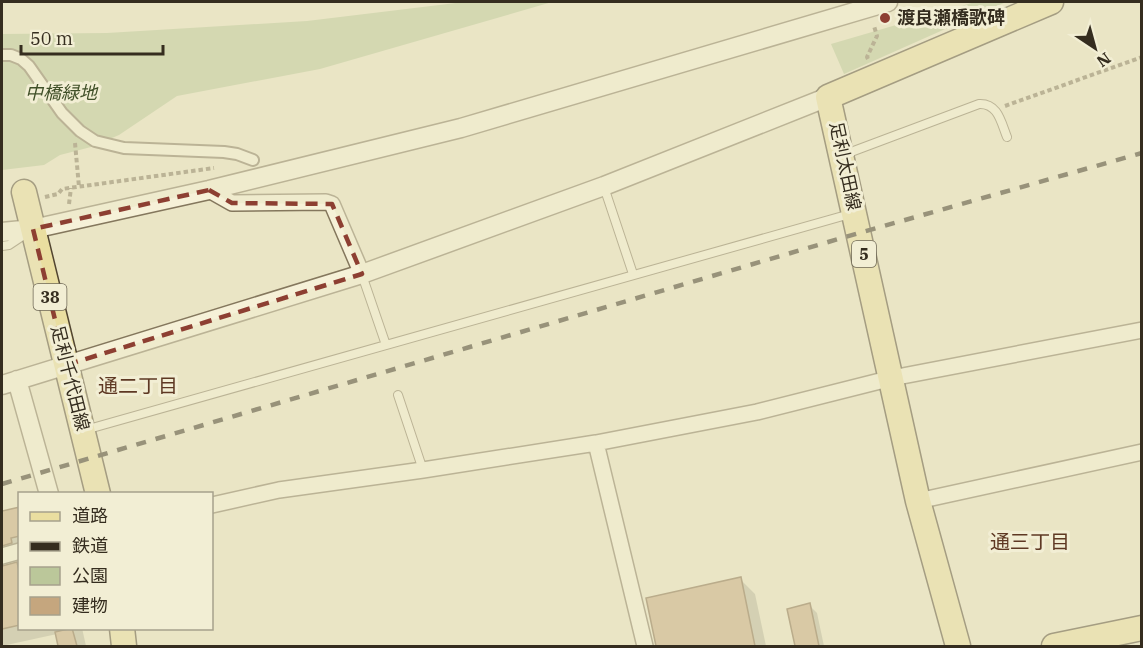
<svg xmlns="http://www.w3.org/2000/svg" width="1143" height="648" font-family="'IBM Plex Serif','Noto Sans JP',serif">
<style>
.green{fill:#bbc79a}
.shadow{fill:#0003}
.building{fill:#c5a67e;stroke:#816645;stroke-width:1.5}
.lines{fill:none;stroke-linecap:round;stroke-linejoin:round}
.service-casing{stroke:#84775d;stroke-width:10}
.pedestrian-casing{stroke:#84775d;stroke-width:14}
.minor-casing{stroke:#84775d;stroke-width:18}
.tertiary-casing{stroke:#84775d;stroke-width:21}
.primary-casing{stroke:#524531;stroke-width:27}
.path{stroke:#84775d;stroke-width:4;stroke-dasharray:4.5 3;stroke-linecap:butt}
.service{stroke:#f6f1d8;stroke-width:8}
.pedestrian{stroke:#f6f1d8;stroke-width:10}
.minor{stroke:#f6f1d8;stroke-width:15}
.tertiary{stroke:#f6f1d8;stroke-width:18}
.primary{stroke:#eadea0;stroke-width:24}
.rail{stroke:#352d1f;stroke-width:4.5;stroke-dasharray:10 10;stroke-linecap:butt}
.marked{fill:none;stroke:#8d3f32;stroke-width:4.5;stroke-dasharray:12 8;stroke-linejoin:round}
.poi-dot{fill:#8d3f32;stroke:#f2eed4;stroke-width:2}
.labels{text-anchor:middle;stroke-width:6;stroke-linejoin:round;paint-order:stroke}
.shield{fill:#f2eed4;stroke:#6e6755;stroke-width:1.5}
.shield-label{font-size:16px;font-weight:bold;fill:#352d1f}
.poi-label{font-size:18px;font-weight:bold;fill:#352d1f;stroke:#f2eed4;text-anchor:start}
.park-label{font-size:18px;font-style:italic;fill:#405028;stroke:#f2eed4}
.street-label{font-size:18px;fill:#352d1f;stroke:#f2eed4}
.neighbourhood-label{font-size:20px;fill:#5e3823;stroke:#f2eed4}
</style>
<rect width="100%" height="100%" fill="#eae5c5"/>
<path class="green" d="M 464,2 L 552,2 L 320,69 L 177,96 L 119,135 L 91,147 L 60,155 L 44,165 L 2,170 L 2,34 L 107,33 L 307,21 Z
M 975,2 L 1006,2 L 844,74 L 831,44 Z"/>
<path class="shadow" d="M 20,508 L 20,545 L 2,551 L 2,513 Z
M 16,564 L 20,567 L 20,628 L 82,628 L 86,646 L 60,646 L 57,634 L 2,646 L 2,574 L 6,573 Z
M 740,579 L 755,594 L 766,646 L 658,646 L 648,599 Z
M 809,605 L 817,613 L 824,646 L 796,646 L 788,610 Z"/>
<path class="building" d="M 20,507 L 20,536 L 11,538 L 12,543 L 2,546 L 2,511 Z
M 17,562 L 20,575 L 20,625 L 2,629 L 2,566 Z
M 741,577 L 755,646 L 656,646 L 646,598 Z
M 810,603 L 819,646 L 795,646 L 787,609 Z
M 72,628 L 77,646 L 58,646 L 55,632 Z"/>
<g class="lines">
<g class="service-casing">
<path id="service" d="M 843,155 L 979,104 C 998,103 1001,122 1007,137
M 604,187 L 633,274
M 2,246 L 9,245 L 24,235
M 362,275 L 386,345
M 398,395 L 423,470
M 85,430 L 850,214"/>
</g>
<g class="pedestrian-casing">
<path id="pedestrian" d="M 2,55 L 11,55 L 21,59 L 29,66 L 62,113 L 80,131 L 95,141 L 124,148 L 224,152 L 237,154 L 253,160"/>
</g>
<g class="minor-casing">
<path id="minor" d="M 209,190 L 232,203 L 326,202 L 332,204 L 362,274
M 596,443 L 645,646
M 918,501 L 1142,452
M 212,505 L 279,490 L 423,470 L 596,443 L 757,412 L 892,378 L 1142,330
M 2,556 L 20,551"/>
</g>
<g class="tertiary-casing">
<path id="tertiary" d="M 2,232 L 33,229 L 209,190 L 461,128 L 888,2
M 17,380 L 49,494
M 2,385 L 362,274 L 604,186 L 828,97"/>
</g>
<g class="primary-casing">
<path id="primary" d="M 24,192 L 98,494
M 122,628 L 124,646
M 958,646 L 918,501 L 828,97 L 1051,2
M 1054,646 L 1142,628"/>
</g>
<path class="path" d="M 868,59 L 867,57 L 877,36 L 874,26
M 1005,106 L 1142,57
M 75,143 L 79,187
M 45,197 L 58,194 L 62,189 L 214,168
M 69,204 L 71,188"/>
<use href="#service" class="service"/>
<use href="#pedestrian" class="pedestrian"/>
<use href="#minor" class="minor"/>
<use href="#tertiary" class="tertiary"/>
<use href="#primary" class="primary"/>
<path class="rail" d="M 2,484 L 859,233 L 1142,153"/>
</g>
<path d="M0 0H1143V648H0ZM 209,190 L 232,203 L 332,204 L 362,274 L 66,365 L 33,229 Z" fill="#eae5c5" fill-opacity=".55" fill-rule="evenodd"/>
<path class="marked" d="M 209,190 L 232,203 L 332,204 L 362,274 L 66,365 L 33,229 Z"/>
<circle class="poi-dot" cx="885" cy="18" r="6"/>
<g class="labels">
<g class="shield">
<rect x="852" y="241" width="24" height="26" rx="4.5"/>
<rect x="33.5" y="284" width="33" height="26" rx="4.5"/>
</g>
<g class="shield-label">
<text x="864" y="260">5</text>
<text x="50" y="303">38</text>
</g>
<g class="poi-label">
<text x="897" y="24">渡良瀬橋歌碑</text>
</g>
<g class="park-label">
<text x="61" y="99">中橋緑地</text>
</g>
<g class="street-label">
<text transform="translate(845 166) rotate(78)" y="6">足利太田線</text>
<text transform="translate(70 378) rotate(76)" y="6">足利千代田線</text>
</g>
<g class="neighbourhood-label">
<text x="138" y="393">通二丁目</text>
<text x="1030" y="549">通三丁目</text>
</g>
</g>
<rect width="1143" height="648" fill="none" stroke="#352d1f" stroke-width="6"/>
<rect x="18" y="492" width="195" height="138" fill="#f2eed4" stroke="#a6a18c" stroke-width="1.5"/>
<rect x="30" y="512" width="30" height="9" fill="#eadea0" stroke="#a6a18c" stroke-width="1.5"/>
<text x="72" y="522" font-size="18" fill="#352d1f">道路</text>
<rect x="30" y="542" width="30" height="9" fill="#352d1f" stroke="#a6a18c" stroke-width="1.5"/>
<text x="72" y="552" font-size="18" fill="#352d1f">鉄道</text>
<rect x="30" y="567" width="30" height="18" fill="#bbc79a" stroke="#a6a18c" stroke-width="1.5"/>
<text x="72" y="582" font-size="18" fill="#352d1f">公園</text>
<rect x="30" y="597" width="30" height="18" fill="#c5a67e" stroke="#a6a18c" stroke-width="1.5"/>
<text x="72" y="612" font-size="18" fill="#352d1f">建物</text>
<g transform="translate(1095 48) rotate(144)" stroke="#f2eed4" stroke-width="4.5" paint-order="stroke">
<path d="M0-4.5L10 22L0 15L-10 22Z" fill="#352d1f"/>
<text y="-9" font-size="16" font-weight="bold" text-anchor="middle" fill="#352d1f">N</text>
</g>
<path d="M21 45v9h142v-9" fill="none" stroke="#352d1f" stroke-width="3"/>
<text x="30" y="45" font-size="18" fill="#352d1f" stroke="#f2eed4" stroke-width="4.5" paint-order="stroke">50 m</text>
</svg>
